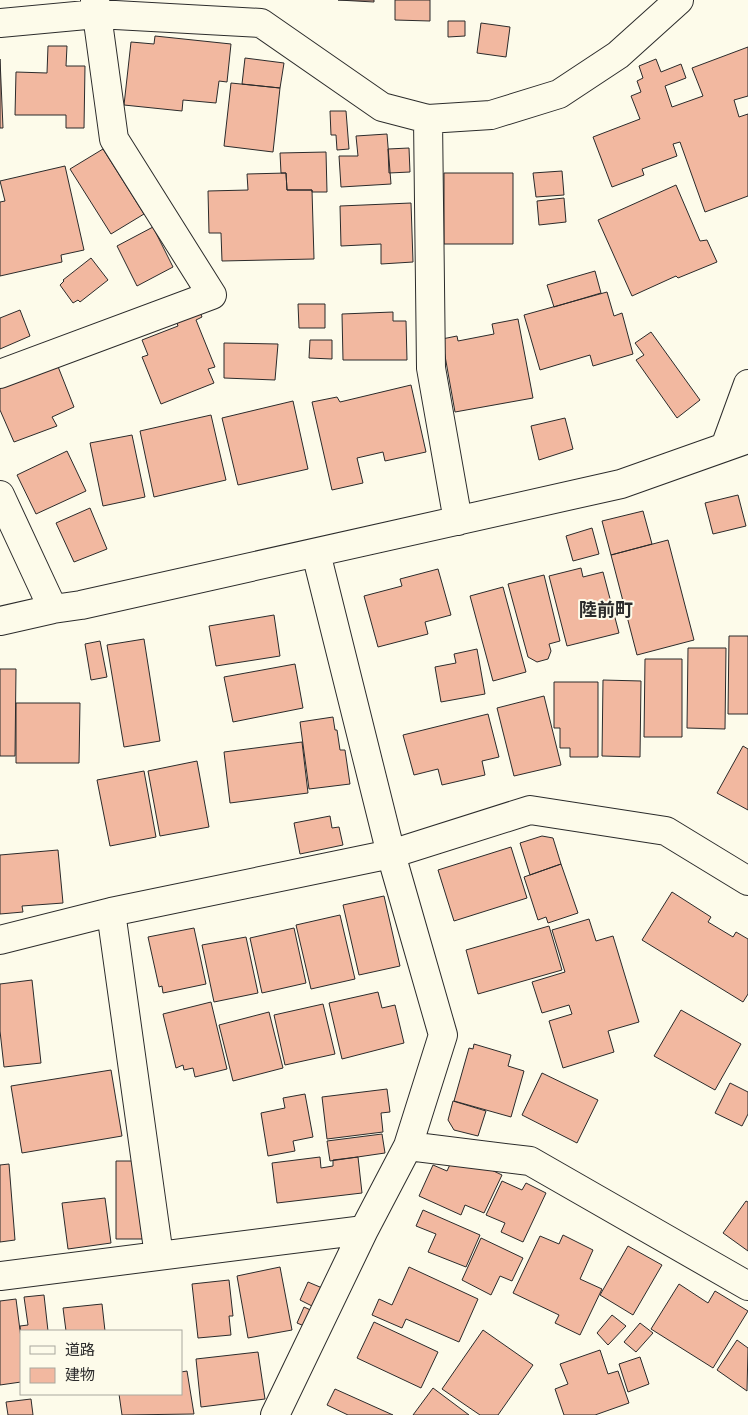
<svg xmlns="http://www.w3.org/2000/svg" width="748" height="1415" font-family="'Varela Round','Noto Sans JP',sans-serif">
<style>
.building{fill:#f2b8a0;stroke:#2b2b2b}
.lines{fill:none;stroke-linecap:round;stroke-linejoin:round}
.minor-casing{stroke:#2b2b2b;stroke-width:30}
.minor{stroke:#fdfbea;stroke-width:28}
.labels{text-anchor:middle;stroke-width:4;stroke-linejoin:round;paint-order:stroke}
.quarter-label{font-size:18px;font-weight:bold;fill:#2b2b2b;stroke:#fdfbea}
</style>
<rect width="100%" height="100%" fill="#fdfbea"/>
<path class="building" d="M 338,0 L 374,0 L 374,2 Z
M 395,0 L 430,0 L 430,21 L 395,20 Z
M 448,21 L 465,21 L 465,36 L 448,37 Z
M 481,23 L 510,27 L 506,57 L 477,53 Z
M 155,36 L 231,44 L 227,82 L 219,81 L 216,103 L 183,100 L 182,111 L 124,105 L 131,42 L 154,44 Z
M 48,46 L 67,46 L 66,66 L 85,66 L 84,128 L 66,128 L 66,115 L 15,115 L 16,72 L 47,73 Z
M 748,47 L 748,96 L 734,100 L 739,117 L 748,114 L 748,196 L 705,212 L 680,142 L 673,144 L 677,156 L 642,169 L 644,175 L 612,187 L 593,137 L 640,119 L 631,96 L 641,92 L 637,81 L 643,78 L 639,66 L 656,59 L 661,72 L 681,64 L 686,78 L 665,86 L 672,107 L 703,96 L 692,68 Z
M 245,58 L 284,63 L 280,88 L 242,84 Z
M 0,59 L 3,128 L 0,128 Z
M 231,83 L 280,88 L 273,152 L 224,146 Z
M 330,111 L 346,111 L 349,149 L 337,150 L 336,135 L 331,135 Z
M 387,134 L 391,184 L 341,187 L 339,156 L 358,156 L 356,136 Z
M 409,148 L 410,172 L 389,173 L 388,149 Z
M 103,149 L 144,214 L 111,234 L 70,169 Z
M 326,152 L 327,192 L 312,192 L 312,190 L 287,190 L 286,173 L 281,173 L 280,153 Z
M 65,166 L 84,250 L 61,255 L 62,262 L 0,276 L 0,202 L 5,201 L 0,181 Z
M 562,171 L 564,195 L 536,197 L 533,173 Z
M 286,173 L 287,190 L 312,190 L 314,259 L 222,261 L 221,233 L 209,233 L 208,191 L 248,190 L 247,174 Z
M 444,173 L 513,173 L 513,244 L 444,244 Z
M 676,185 L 700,241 L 707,240 L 717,262 L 678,278 L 676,276 L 632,296 L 598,220 Z
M 564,198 L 566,222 L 539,225 L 537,201 Z
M 411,203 L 413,262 L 381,264 L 381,244 L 341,246 L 340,206 Z
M 153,227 L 173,267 L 137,286 L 117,246 Z
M 91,258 L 108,280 L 80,302 L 78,300 L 73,303 L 60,285 L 64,281 L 63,280 Z
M 595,271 L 601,293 L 554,307 L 547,285 Z
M 607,292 L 614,316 L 622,313 L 633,354 L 593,366 L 590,355 L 540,370 L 524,315 Z
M 298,304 L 325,304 L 325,328 L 299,328 Z
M 198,307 L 202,317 L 196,320 L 215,367 L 208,369 L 214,383 L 161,404 L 142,357 L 148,355 L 142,340 L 178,326 L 175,317 Z
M 20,310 L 30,336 L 0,349 L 0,318 Z
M 393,312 L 393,321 L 406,321 L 407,360 L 343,360 L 342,314 Z
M 518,319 L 533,398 L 455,412 L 442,339 L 457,336 L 458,341 L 494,334 L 492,324 Z
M 651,332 L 700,400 L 677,418 L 636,360 L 644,355 L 635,343 Z
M 310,340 L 332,340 L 332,359 L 309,358 Z
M 224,343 L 278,344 L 275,380 L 224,378 Z
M 57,364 L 74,407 L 52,417 L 57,426 L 14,442 L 0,410 L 0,387 Z
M 411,385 L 426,452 L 385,461 L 383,452 L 357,458 L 363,483 L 332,490 L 312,402 L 337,397 L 340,402 Z
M 293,401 L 308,469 L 238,485 L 222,418 Z
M 211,415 L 226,480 L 154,497 L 140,431 Z
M 565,418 L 573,449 L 539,460 L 531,426 Z
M 132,435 L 145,497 L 103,506 L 90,443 Z
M 67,451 L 86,491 L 36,514 L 17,475 Z
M 738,495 L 746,526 L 713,534 L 705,503 Z
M 90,508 L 107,549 L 74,562 L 56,523 Z
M 643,511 L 652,544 L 611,555 L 602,521 Z
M 592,528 L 599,554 L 573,561 L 566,536 Z
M 668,540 L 694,640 L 637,655 L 611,555 Z
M 581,568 L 583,577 L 603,572 L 619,633 L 567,646 L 549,576 Z
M 438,569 L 451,615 L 425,622 L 428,634 L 378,647 L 364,596 L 402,586 L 400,579 Z
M 544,575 L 560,641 L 549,644 L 551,651 L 548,659 L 537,662 L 528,657 L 508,584 Z
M 503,587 L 526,672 L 493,681 L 470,596 Z
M 274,615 L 280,656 L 216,666 L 209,626 Z
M 729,636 L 748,636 L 748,714 L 728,714 Z
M 144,639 L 160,741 L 124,747 L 107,645 Z
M 100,641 L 107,677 L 91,680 L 85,644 Z
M 688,648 L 726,648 L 725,729 L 687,728 Z
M 477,649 L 485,694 L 441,702 L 435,667 L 456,663 L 454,654 Z
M 645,659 L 682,659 L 682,737 L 644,737 Z
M 295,664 L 303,708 L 233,722 L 224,677 Z
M 0,669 L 16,669 L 15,756 L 0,756 Z
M 603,680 L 641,681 L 640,757 L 602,756 Z
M 554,682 L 598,682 L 598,757 L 570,757 L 570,748 L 560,748 L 560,728 L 554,728 Z
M 544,696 L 561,765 L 514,776 L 497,708 Z
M 16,703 L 80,703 L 79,763 L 16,763 Z
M 488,714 L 499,757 L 482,761 L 485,775 L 442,785 L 438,769 L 414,775 L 403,735 Z
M 333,717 L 335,730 L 337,730 L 340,750 L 345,750 L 350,784 L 309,789 L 300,722 Z
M 302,742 L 308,793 L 230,803 L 224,752 Z
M 743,746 L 748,749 L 748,810 L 717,793 Z
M 197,761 L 209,827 L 160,836 L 148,771 Z
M 144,771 L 156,837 L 110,846 L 97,780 Z
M 330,816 L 332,828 L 339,827 L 343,845 L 300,854 L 294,823 Z
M 542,836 L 553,838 L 561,864 L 530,875 L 520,843 Z
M 511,847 L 527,898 L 454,921 L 438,870 Z
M 58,850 L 63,903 L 22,906 L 23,912 L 0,914 L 0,855 Z
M 561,864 L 578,913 L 548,923 L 546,917 L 538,920 L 524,877 Z
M 672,892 L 711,917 L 708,922 L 733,937 L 736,932 L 748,939 L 748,994 L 743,1002 L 642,940 Z
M 384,896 L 400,966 L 359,975 L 343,905 Z
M 340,915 L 355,979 L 311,989 L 296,925 Z
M 589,919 L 596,941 L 613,936 L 639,1022 L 608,1031 L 614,1052 L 563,1068 L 549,1021 L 572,1014 L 569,1005 L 542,1013 L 532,982 L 565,972 L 552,930 Z
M 549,926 L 562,970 L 478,994 L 466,950 Z
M 194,928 L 206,984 L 163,993 L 162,986 L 159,987 L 148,937 Z
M 294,928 L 306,983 L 262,993 L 250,938 Z
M 246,937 L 258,993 L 214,1002 L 202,945 Z
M 32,980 L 41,1063 L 4,1067 L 0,1031 L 0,984 Z
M 378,992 L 382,1008 L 395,1005 L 404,1043 L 342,1059 L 329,1003 Z
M 211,1002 L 227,1069 L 195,1077 L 193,1068 L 184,1070 L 183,1065 L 176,1068 L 163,1014 Z
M 323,1004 L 335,1054 L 285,1065 L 274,1015 Z
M 681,1010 L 741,1044 L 715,1090 L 654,1056 Z
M 269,1012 L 283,1068 L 233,1081 L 219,1025 Z
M 474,1044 L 511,1055 L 508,1066 L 524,1071 L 511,1117 L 454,1101 L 469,1048 L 473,1049 Z
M 111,1070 L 122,1136 L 22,1153 L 11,1086 Z
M 542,1073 L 598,1100 L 577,1143 L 522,1115 Z
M 730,1083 L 748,1092 L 748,1114 L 742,1126 L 715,1113 Z
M 387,1089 L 390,1112 L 381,1113 L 383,1132 L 327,1139 L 322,1097 Z
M 305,1094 L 313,1137 L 293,1141 L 295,1151 L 268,1156 L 261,1113 L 285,1108 L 283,1098 Z
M 453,1101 L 486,1111 L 478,1136 L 454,1130 L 448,1120 Z
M 382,1134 L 385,1153 L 330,1161 L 327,1141 Z
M 320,1157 L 321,1168 L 333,1166 L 333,1160 L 358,1157 L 362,1193 L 277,1203 L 272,1163 Z
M 453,1158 L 466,1158 L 502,1175 L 484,1213 L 465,1205 L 461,1215 L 419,1196 L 433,1165 L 447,1171 Z
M 116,1161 L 141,1161 L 151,1223 L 142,1239 L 116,1239 Z
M 9,1164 L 15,1240 L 0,1242 L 0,1165 Z
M 502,1181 L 522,1190 L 526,1183 L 546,1193 L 523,1242 L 501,1232 L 505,1223 L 486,1215 Z
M 105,1198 L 111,1243 L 68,1249 L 62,1203 Z
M 746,1201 L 748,1202 L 748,1251 L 723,1233 Z
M 423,1210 L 480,1235 L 466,1267 L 428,1252 L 436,1234 L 416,1226 Z
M 563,1235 L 593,1250 L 580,1279 L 602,1289 L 580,1335 L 555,1323 L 559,1315 L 513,1293 L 540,1236 L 559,1244 Z
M 481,1238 L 523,1258 L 512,1281 L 500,1276 L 491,1295 L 462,1280 Z
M 628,1246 L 662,1265 L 633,1315 L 600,1295 Z
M 280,1267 L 292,1330 L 248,1338 L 237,1276 Z
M 409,1267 L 478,1299 L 459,1342 L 406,1319 L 402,1328 L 372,1315 L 379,1299 L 392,1305 Z
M 229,1280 L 233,1316 L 229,1316 L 231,1335 L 198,1338 L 192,1284 Z
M 308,1282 L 327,1290 L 318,1309 L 300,1300 Z
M 679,1284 L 708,1303 L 715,1291 L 748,1311 L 713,1368 L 651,1329 Z
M 44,1295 L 48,1331 L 21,1331 L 21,1338 L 20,1326 L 28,1325 L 24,1297 Z
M 16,1299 L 21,1338 L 21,1382 L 0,1385 L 0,1301 Z
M 102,1304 L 105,1331 L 66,1331 L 63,1308 Z
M 304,1307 L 317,1313 L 309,1328 L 297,1323 Z
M 612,1315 L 626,1326 L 608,1345 L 597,1333 Z
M 374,1322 L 438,1352 L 421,1388 L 357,1358 Z
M 640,1323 L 653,1333 L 636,1352 L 624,1342 Z
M 483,1330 L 533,1365 L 498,1415 L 480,1415 L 442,1389 Z
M 737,1340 L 748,1348 L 747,1391 L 717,1370 Z
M 600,1350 L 608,1374 L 618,1371 L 629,1403 L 595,1415 L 564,1415 L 555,1389 L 568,1384 L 560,1364 Z
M 258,1352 L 265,1399 L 201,1407 L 196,1359 Z
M 640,1357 L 649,1384 L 628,1392 L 619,1364 Z
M 187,1371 L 194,1414 L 122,1415 L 119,1394 L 181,1394 L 181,1372 Z
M 433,1388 L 469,1415 L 413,1415 Z
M 335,1389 L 393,1415 L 348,1415 L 327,1405 Z
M 31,1399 L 33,1415 L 8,1415 L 6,1402 Z"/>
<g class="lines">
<g class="minor-casing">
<path id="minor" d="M 0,23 L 97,14 L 261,23 L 382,107 L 428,119 L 491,115 L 559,94 L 618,55 L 679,0
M 428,119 L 431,368 L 458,521
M 0,374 L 212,295 L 114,139 L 95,0
M 725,447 L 748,384
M 0,495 L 53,609
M 0,621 L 53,609 L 81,605 L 621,484 L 748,439
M 111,912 L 159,1256
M 0,940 L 111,912 L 391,854 L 530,810 L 666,831 L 748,881
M 408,1146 L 530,1161 L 748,1286
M 0,1276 L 364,1230
M 275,1415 L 364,1230 L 408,1146 L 443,1035 L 391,854 L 316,553"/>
</g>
<use href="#minor" class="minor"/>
</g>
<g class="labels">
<g class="quarter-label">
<text x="606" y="616">陸前町</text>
</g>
</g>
<rect x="20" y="1330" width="162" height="65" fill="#fdfbea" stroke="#a9a89e"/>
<rect x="30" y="1346" width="25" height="8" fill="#fdfbea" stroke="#a9a89e"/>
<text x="65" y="1355" font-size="15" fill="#2b2b2b">道路</text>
<rect x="30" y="1368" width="25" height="15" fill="#f2b8a0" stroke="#a9a89e"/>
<text x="65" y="1380" font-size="15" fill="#2b2b2b">建物</text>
</svg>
